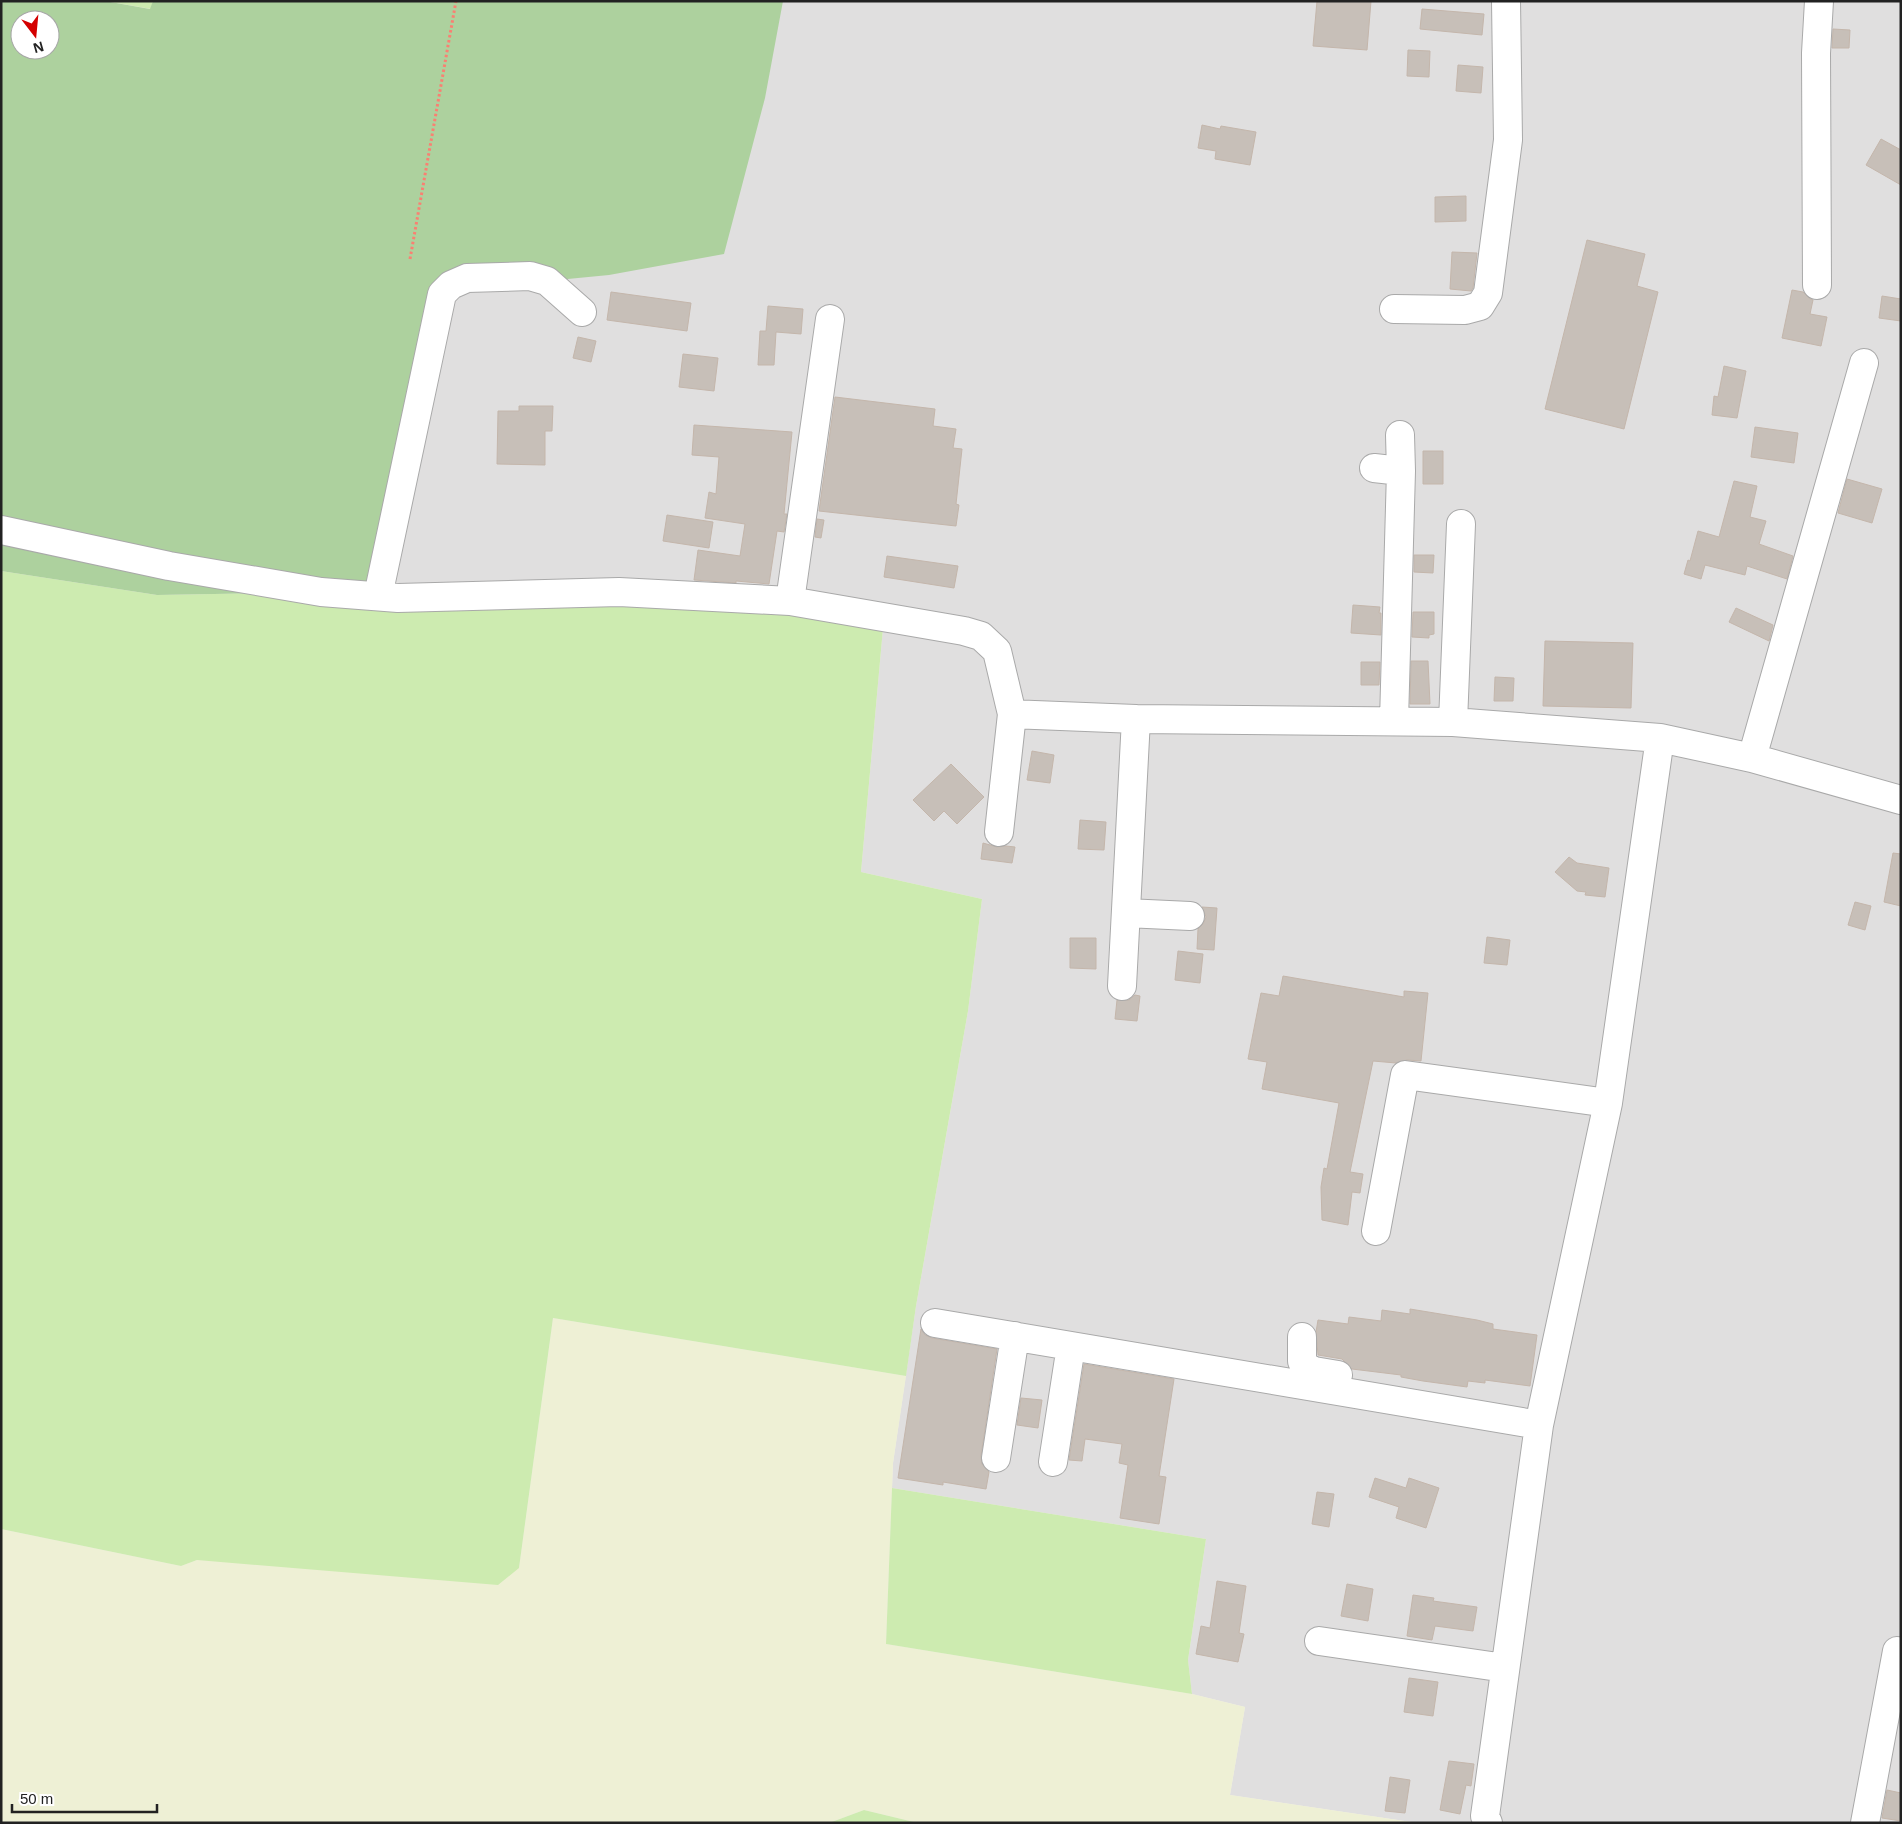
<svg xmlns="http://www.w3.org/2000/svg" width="1902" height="1824" font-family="Arial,sans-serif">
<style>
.residential{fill:#e0dfdf}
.farmland{fill:#eef0d5}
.grass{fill:#cdebb0}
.forest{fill:#add19e;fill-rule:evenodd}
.building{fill:#c7bfb8;stroke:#c4b6ab}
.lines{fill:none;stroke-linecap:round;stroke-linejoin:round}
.minor-casing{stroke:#a9a9a9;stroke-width:30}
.path{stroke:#fa8072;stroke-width:3;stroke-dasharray:2.5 2.5;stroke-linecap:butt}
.minor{stroke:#fff;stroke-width:28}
</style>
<rect width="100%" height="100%" fill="#f2efe9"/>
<path class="residential" d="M 456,1 L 1901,1 L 1901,1823 L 1418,1823 L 1230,1795 L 1245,1707 L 1192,1694 L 1188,1660 L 1206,1539 L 892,1488 L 893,1463 L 916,1306 L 968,1011 L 982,899 L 861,872 L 884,617 L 378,596 Z"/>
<path class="farmland" d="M 553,1318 L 906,1376 L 893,1463 L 886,1644 L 1192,1694 L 1245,1707 L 1230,1795 L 1418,1823 L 918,1823 L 864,1810 L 829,1823 L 1,1823 L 1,1529 L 181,1566 L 197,1560 L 519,1568 Z"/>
<path class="grass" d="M 105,1 L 153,1 L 151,9 Z
M 1,571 L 157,595 L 321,592 L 619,592 L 884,617 L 861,872 L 982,899 L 968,1011 L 916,1306 L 906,1376 L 553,1318 L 519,1568 L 498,1585 L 197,1560 L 181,1566 L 1,1529 Z
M 892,1488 L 1206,1539 L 1188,1660 L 1192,1694 L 886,1644 Z
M 864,1810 L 918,1823 L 829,1823 Z"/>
<path class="forest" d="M 1,1 L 105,1 L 150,9 L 153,1 L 783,1 L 765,98 L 724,254 L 609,275 L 547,281 L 451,285 L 378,596 L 321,592 L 157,595 L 1,571 ZM 20,20 L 50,20 L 50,50 L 20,50 Z"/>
<path class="building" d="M 1317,1 L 1371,1 L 1367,50 L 1313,46 Z
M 1422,9 L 1484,14 L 1482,35 L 1420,29 Z
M 1833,29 L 1850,30 L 1849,48 L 1832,48 Z
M 1408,50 L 1430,51 L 1429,77 L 1407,76 Z
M 1458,65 L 1483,67 L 1481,93 L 1456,91 Z
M 1202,125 L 1220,129 L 1221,126 L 1256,132 L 1250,165 L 1215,159 L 1216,151 L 1198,148 Z
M 1881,139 L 1901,150 L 1901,185 L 1866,165 Z
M 1466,196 L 1466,221 L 1435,222 L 1435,197 Z
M 1587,240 L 1645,254 L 1637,286 L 1658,292 L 1624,429 L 1545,409 Z
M 1452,252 L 1477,253 L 1473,288 L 1471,291 L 1450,289 Z
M 1792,290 L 1803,292 L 1809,298 L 1813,300 L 1810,314 L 1827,317 L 1821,346 L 1782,338 Z
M 611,292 L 691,303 L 687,331 L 607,320 Z
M 1882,296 L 1901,299 L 1901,321 L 1879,318 Z
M 768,306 L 803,309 L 801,334 L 776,332 L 774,365 L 758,365 L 760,331 L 766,331 Z
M 578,337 L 596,341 L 591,362 L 573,358 Z
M 683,354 L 718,358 L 714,391 L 679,387 Z
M 1724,366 L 1746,371 L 1737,418 L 1712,415 L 1714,396 L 1718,397 Z
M 835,397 L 935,409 L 933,426 L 956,429 L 953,448 L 962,449 L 956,504 L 959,505 L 956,526 L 819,511 Z
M 519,406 L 553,406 L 552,431 L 545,431 L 545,465 L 497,464 L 498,411 L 519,411 Z
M 694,425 L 792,432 L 784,514 L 787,514 L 784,532 L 777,531 L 769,584 L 736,581 L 736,583 L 694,580 L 698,550 L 740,556 L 745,524 L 705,518 L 709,492 L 716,494 L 719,457 L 692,455 Z
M 1755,427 L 1798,433 L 1794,463 L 1751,457 Z
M 1423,451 L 1443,451 L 1443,484 L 1423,484 Z
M 1847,479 L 1882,489 L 1872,523 L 1838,513 Z
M 1734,481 L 1757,486 L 1750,517 L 1766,521 L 1759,544 L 1793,556 L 1787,579 L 1747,566 L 1745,575 L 1705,565 L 1701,579 L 1684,574 L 1688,560 L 1690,561 L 1698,531 L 1719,537 Z
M 667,515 L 713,522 L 709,548 L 663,541 Z
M 817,519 L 824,520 L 821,538 L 815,537 Z
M 1414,555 L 1434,555 L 1433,573 L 1414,572 Z
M 887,556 L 958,566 L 954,588 L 884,577 Z
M 1353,605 L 1380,607 L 1379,613 L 1381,613 L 1381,635 L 1351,633 Z
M 1736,608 L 1773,625 L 1769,641 L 1729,622 Z
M 1413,612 L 1434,612 L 1434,634 L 1429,635 L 1429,638 L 1412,637 Z
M 1545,641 L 1633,643 L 1631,708 L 1543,706 Z
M 1411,661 L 1428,661 L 1430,704 L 1410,704 Z
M 1361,662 L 1380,662 L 1379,685 L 1361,685 Z
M 1495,677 L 1514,678 L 1513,701 L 1494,701 Z
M 1032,751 L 1054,755 L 1050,783 L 1027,780 Z
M 951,764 L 984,797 L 957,824 L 944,811 L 934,821 L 913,800 Z
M 1080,820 L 1106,822 L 1104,850 L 1078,849 Z
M 983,843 L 997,847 L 1006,846 L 1015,847 L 1012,863 L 981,859 Z
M 1893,853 L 1901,854 L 1901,906 L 1884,902 Z
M 1569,857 L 1577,863 L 1609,868 L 1605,897 L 1585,895 L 1586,892 L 1577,891 L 1555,872 Z
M 1855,902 L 1871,906 L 1865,930 L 1848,925 Z
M 1202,907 L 1217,908 L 1214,950 L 1197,949 L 1198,929 L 1203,924 L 1206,917 Z
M 1487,937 L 1510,940 L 1507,965 L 1484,963 Z
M 1070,938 L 1096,938 L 1096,969 L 1070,968 Z
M 1178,951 L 1203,954 L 1200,983 L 1175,980 Z
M 1283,976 L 1404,997 L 1404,991 L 1428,993 L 1421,1061 L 1407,1060 L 1396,1063 L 1373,1061 L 1350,1172 L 1363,1174 L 1360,1193 L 1352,1192 L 1348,1225 L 1322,1220 L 1321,1187 L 1324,1168 L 1327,1169 L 1339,1103 L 1262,1089 L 1267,1062 L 1248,1059 L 1261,993 L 1279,996 Z
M 1135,995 L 1140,996 L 1137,1021 L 1115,1019 L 1117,1000 L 1129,1000 Z
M 1410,1309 L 1477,1320 L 1493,1324 L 1493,1329 L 1537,1335 L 1530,1386 L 1485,1380 L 1485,1383 L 1468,1381 L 1467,1387 L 1423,1381 L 1401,1377 L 1401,1375 L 1352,1369 L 1342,1359 L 1318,1355 L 1316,1332 L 1318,1320 L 1348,1324 L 1349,1317 L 1381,1321 L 1382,1310 L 1410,1314 Z
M 921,1329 L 925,1335 L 932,1338 L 997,1349 L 981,1456 L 982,1464 L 989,1472 L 986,1489 L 943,1482 L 943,1485 L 898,1478 Z
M 1084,1364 L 1174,1379 L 1159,1476 L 1166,1477 L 1159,1524 L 1120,1518 L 1128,1465 L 1119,1463 L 1122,1444 L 1085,1439 L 1082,1461 L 1069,1460 Z
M 1021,1398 L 1042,1400 L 1038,1428 L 1017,1425 Z
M 1375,1478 L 1406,1488 L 1409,1478 L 1439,1488 L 1426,1528 L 1396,1518 L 1399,1507 L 1369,1497 Z
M 1317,1492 L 1334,1494 L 1329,1527 L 1312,1524 Z
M 1217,1581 L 1246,1586 L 1239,1633 L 1244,1634 L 1238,1662 L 1196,1654 L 1201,1626 L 1210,1628 Z
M 1347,1584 L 1373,1589 L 1368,1621 L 1341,1616 Z
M 1413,1595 L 1434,1598 L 1433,1601 L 1477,1607 L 1473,1631 L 1435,1626 L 1432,1640 L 1407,1636 Z
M 1409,1678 L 1438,1682 L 1433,1716 L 1404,1712 Z
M 1449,1761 L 1474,1764 L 1471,1786 L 1466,1785 L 1460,1814 L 1440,1810 Z
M 1390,1777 L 1410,1780 L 1405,1813 L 1385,1811 Z
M 1887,1790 L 1901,1793 L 1901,1821 L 1882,1818 Z"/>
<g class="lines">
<g class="minor-casing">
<path id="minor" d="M 1817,285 L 1816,53 L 1819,1
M 1394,309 L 1465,310 L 1480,306 L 1488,293 L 1508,140 L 1506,1
M 1374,468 L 1401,471
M 1,530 L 169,566 L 321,592 L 398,598 L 619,592 L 790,601 L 964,631 L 981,636 L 997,651 L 1012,714 L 1136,719 L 1453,722 L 1660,738 L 1752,758 L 1901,800
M 378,596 L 442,294 L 451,285 L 467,278 L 530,276 L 547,281 L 582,312
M 790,601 L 830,319
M 1394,721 L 1401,471 L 1400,435
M 1453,722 L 1461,524
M 1752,758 L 1864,363
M 999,832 L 1012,714
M 1126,913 L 1190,916
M 1122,986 L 1136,719
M 1376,1231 L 1405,1075 L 1608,1103
M 935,1323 L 1539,1425
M 1302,1337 L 1302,1361 L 1304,1366 L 1314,1371 L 1338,1375
M 996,1458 L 1015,1336
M 1053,1462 L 1071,1346
M 1319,1641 L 1505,1668
M 1488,1823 L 1485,1816 L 1539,1425 L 1608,1103 L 1660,738
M 1865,1823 L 1897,1651 L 1901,1652"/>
</g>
<path class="path" d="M 410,259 L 456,1"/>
<use href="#minor" class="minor"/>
</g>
<rect width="1902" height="1824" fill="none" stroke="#222222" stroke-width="5"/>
<g transform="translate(35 35) rotate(164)"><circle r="24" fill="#ffffff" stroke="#a7a7a7"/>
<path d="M0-4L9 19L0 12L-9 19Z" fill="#d40000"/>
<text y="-8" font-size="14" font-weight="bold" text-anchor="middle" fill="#222222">N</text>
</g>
<path d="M12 1804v8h145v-8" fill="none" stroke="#222222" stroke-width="2.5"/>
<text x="20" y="1804" font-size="15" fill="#222222" stroke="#ffffff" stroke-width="4" paint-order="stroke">50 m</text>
</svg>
